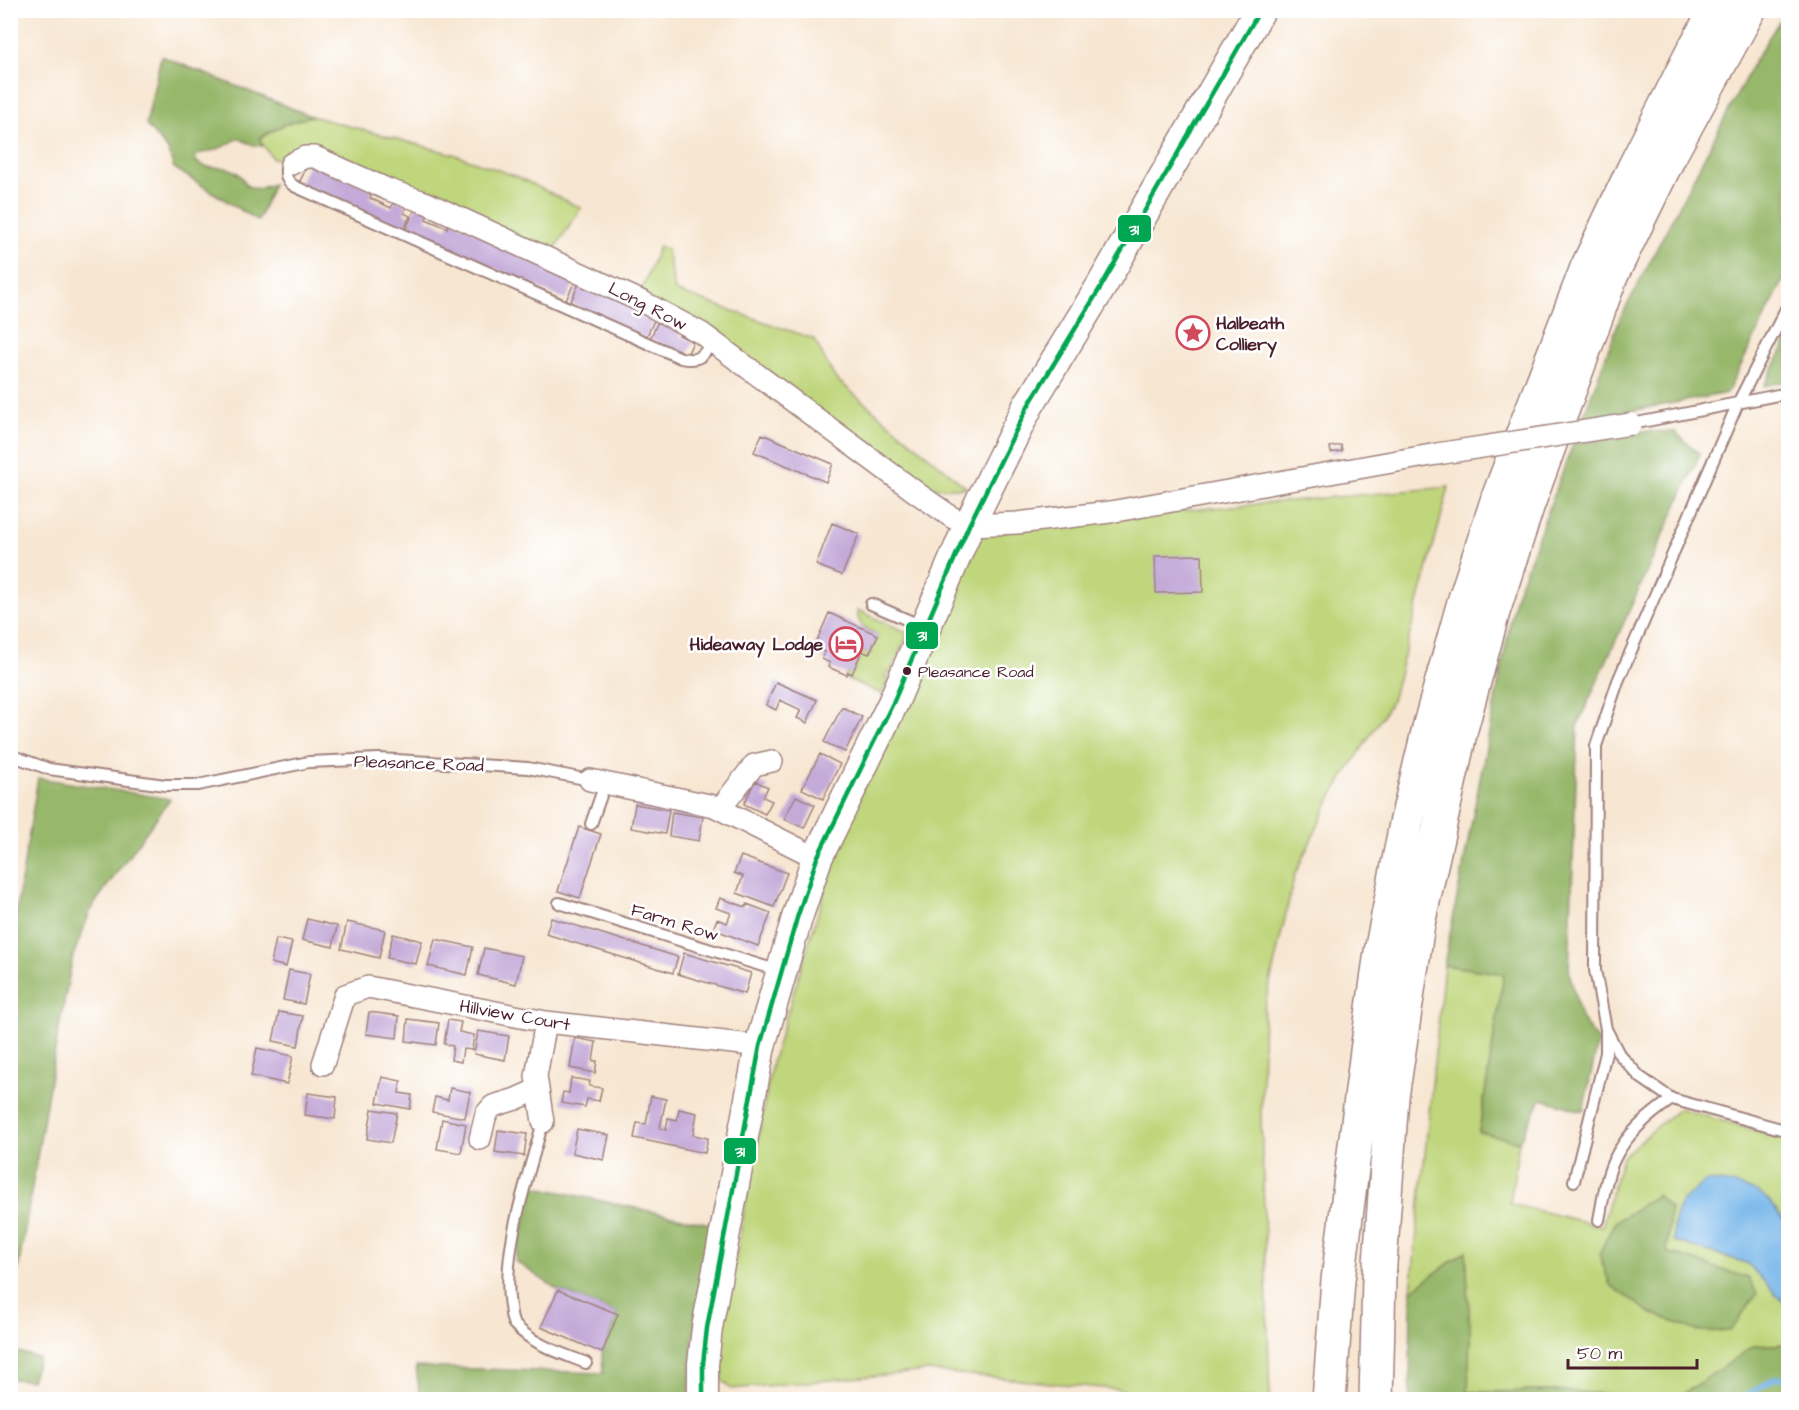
<svg xmlns="http://www.w3.org/2000/svg" width="1799" height="1410" font-family="'Architects Daughter',sans-serif">
<style>
.green{fill:#bfd67b;stroke:#847a53;stroke-width:1.5;fill-rule:evenodd}
.forest{fill:#97b76b;stroke:#706b4b;stroke-width:1.5}
.water{fill:#75b5e9;stroke:#606a8a;stroke-width:1.5}
.lines{fill:none;stroke-linecap:round;stroke-linejoin:round}
.stream{stroke:#75b5e9;stroke-width:5}
.building{fill:#c4aad9}
.lane-casing{stroke:#a0827e;stroke-width:14}
.street-casing{stroke:#a0827e;stroke-width:24}
.secondary-casing{stroke:#a0827e;stroke-width:33}
.highway-casing{stroke:#a0827e;stroke-width:36}
.lane{stroke:#fff;stroke-width:10}
.street{stroke:#fff;stroke-width:21}
.secondary{stroke:#fff;stroke-width:30}
.highway{stroke:#fff;stroke-width:33}
.street-bridge-casing{stroke:#a0827e;stroke-width:24;stroke-linecap:butt}
.street-bridge{stroke:#fff;stroke-width:21}
.bus-1-casing{stroke:#fff;stroke-width:9}
.bus-1{stroke:#00a651;stroke-width:4.5}
.bus-dot{fill:#4a1f2b;stroke:#fff;stroke-width:2}
.labels{text-anchor:middle;stroke-width:5;stroke-linejoin:round;paint-order:stroke}
.bus-label{font-size:16px;fill:#4a1f2b;stroke:#fff;text-anchor:start}
.street-label{font-size:18px;fill:#4a1f2b;stroke:#fff}
.poi-label{font-size:18px;font-weight:bold;fill:#4a1f2b;stroke:#fff;text-anchor:start}
.line-badge{stroke:#fff;stroke-width:2}
.badge-label{font-size:16px;text-anchor:middle;font-weight:bold;fill:#fff}
</style>
<rect width="100%" height="100%" fill="#fff"/>
<filter id="ink" filterUnits="userSpaceOnUse"><feTurbulence type="fractalNoise" baseFrequency=".0167" numOctaves="2"/><feDisplacementMap in="SourceGraphic" scale="12" xChannelSelector="R" yChannelSelector="G"/><feConvolveMatrix kernelMatrix="1 2 1 2 8 2 1 2 1" color-interpolation-filters="sRGB"/></filter>
<filter id="wash" filterUnits="userSpaceOnUse"><feTurbulence type="fractalNoise" baseFrequency=".008" numOctaves="4" result="noise"/><feDisplacementMap in="SourceGraphic" scale="24" xChannelSelector="R" yChannelSelector="G"/><feGaussianBlur stdDeviation="1.35" result="paint"/><feColorMatrix in="noise" values="0 0 0 0 0 0 0 0 0 0 0 0 0 0 0 0 0 1.4 0 .05"/><feComposite in="paint" operator="in"/></filter>
<g filter="url(#wash)">
<rect width="100%" height="100%" fill="#f7e6d1"/>
<path class="green" d="M 311,116 L 453,154 L 518,177 L 581,208 L 551,255 L 430,193 L 359,173 L 272,158 L 259,139 L 283,125 Z
M 659,246 L 667,250 L 675,291 L 814,339 L 835,378 L 967,488 L 920,488 L 640,295 Z
M 1449,487 L 1392,701 L 1333,794 L 1295,874 L 1264,1009 L 1261,1116 L 1270,1399 L 1217,1399 L 928,1371 L 731,1389 L 719,1377 L 717,1364 L 724,1319 L 772,1063 L 778,1043 L 845,825 L 980,534 L 1099,518 Z
M 857,610 L 908,633 L 890,673 L 887,672 L 885,677 L 889,678 L 882,694 L 845,678 L 848,672 L 852,673 L 862,651 L 869,654 L 878,635 C 866,629 857,626 857,610 Z
M 1444,965 L 1504,973 L 1479,1131 L 1519,1142 L 1510,1204 L 1602,1226 L 1622,1157 L 1679,1108 L 1788,1140 L 1788,1221 L 1778,1216 L 1768,1199 L 1674,1241 L 1747,1263 L 1788,1307 L 1788,1344 L 1754,1346 L 1676,1399 L 1561,1391 L 1467,1392 L 1470,1333 L 1466,1251 L 1411,1291 ZM 1657,1195 L 1670,1208 L 1667,1252 Z"/>
<path class="forest" d="M 1786,10 L 1788,11 L 1788,271 L 1727,393 L 1582,420 L 1619,321 L 1755,60 Z
M 161,56 L 311,116 L 283,125 L 259,138 L 263,146 L 253,145 L 238,138 C 225,148 213,152 197,154 L 195,160 C 212,177 232,155 247,186 L 258,189 L 273,184 L 258,221 L 174,168 L 168,150 L 146,125 Z
M 1788,339 L 1788,381 L 1764,386 Z
M 1642,431 L 1675,432 L 1700,454 L 1578,724 L 1569,972 L 1581,1018 L 1598,1042 L 1583,1111 L 1541,1099 L 1519,1142 L 1479,1132 L 1504,974 L 1444,965 L 1515,598 L 1573,444 L 1633,435 Z
M 38,778 L 170,799 L 92,907 L 73,956 L 58,1033 L 18,1270 L 10,1267 L 11,943 Z
M 532,1186 L 711,1224 L 693,1338 L 689,1397 L 640,1395 L 639,1400 L 420,1398 L 416,1367 L 603,1373 L 602,1353 L 618,1314 L 558,1290 L 515,1261 Z
M 1657,1195 L 1670,1208 L 1667,1252 L 1749,1278 L 1757,1294 L 1730,1331 L 1697,1331 L 1651,1313 L 1610,1285 L 1599,1254 L 1614,1223 Z
M 1466,1251 L 1470,1333 L 1468,1392 L 1561,1391 L 1674,1399 L 1410,1399 L 1411,1291 Z
M 1788,1344 L 1788,1399 L 1676,1399 L 1754,1346 Z
M 11,1350 L 39,1358 L 31,1380 L 11,1379 Z"/>
<path class="water" d="M 1707,1181 C 1724,1182 1757,1187 1769,1201 C 1777,1210 1777,1216 1788,1221 L 1788,1307 L 1747,1263 L 1674,1241 C 1672,1208 1681,1199 1707,1181 Z"/>
<g class="lines">
<path class="stream" d="M 1739,1400 L 1775,1378 L 1788,1378"/>
</g>
<g id="blocks">
<path class="building" d="M 310,161 L 373,190 L 370,198 L 391,208 L 395,199 L 407,205 L 404,213 L 410,216 L 403,231 L 299,183 Z
M 417,205 L 430,211 L 426,219 L 447,228 L 450,220 L 577,277 L 566,300 L 406,229 Z
M 581,279 L 657,314 L 646,338 L 570,303 Z
M 660,317 L 683,328 L 679,335 L 693,342 L 687,355 L 650,339 Z
M 762,434 L 833,464 L 826,482 L 754,452 Z
M 1341,445 L 1342,451 L 1331,453 L 1330,447 Z
M 832,523 L 859,534 L 842,575 L 816,565 Z
M 1202,555 L 1203,592 L 1156,593 L 1155,556 Z
M 829,613 L 878,635 L 869,654 L 862,651 L 852,674 L 848,672 L 847,675 L 828,667 L 830,663 L 822,659 L 825,652 L 814,647 Z
M 776,682 L 817,700 L 807,723 L 797,718 L 801,710 L 780,700 L 776,710 L 766,705 Z
M 842,707 L 862,717 L 845,752 L 824,742 Z
M 820,754 L 840,764 L 823,799 L 802,789 Z
M 755,781 L 768,787 L 763,797 L 772,801 L 765,814 L 744,804 Z
M 796,796 L 815,805 L 804,828 L 784,819 Z
M 635,804 L 669,810 L 665,834 L 631,828 Z
M 672,812 L 703,817 L 699,841 L 669,836 Z
M 579,827 L 601,834 L 580,898 L 558,891 Z
M 741,856 L 787,873 L 774,907 L 737,893 L 743,876 L 734,873 Z
M 720,898 L 746,907 L 747,904 L 771,913 L 758,946 L 713,929 L 717,919 L 727,923 L 731,913 L 716,908 Z
M 551,918 L 678,957 L 673,973 L 546,934 Z
M 307,919 L 337,926 L 333,947 L 302,940 Z
M 347,922 L 385,930 L 379,958 L 341,949 Z
M 393,934 L 422,941 L 416,964 L 387,958 Z
M 276,939 L 292,942 L 286,967 L 271,963 Z
M 435,939 L 473,947 L 467,975 L 428,966 Z
M 484,948 L 522,956 L 516,984 L 478,975 Z
M 684,953 L 751,973 L 745,994 L 678,974 Z
M 289,970 L 310,974 L 304,1004 L 283,1000 Z
M 279,1012 L 303,1016 L 298,1046 L 273,1041 Z
M 369,1012 L 399,1016 L 397,1038 L 366,1034 Z
M 408,1019 L 439,1023 L 436,1045 L 406,1041 Z
M 448,1020 L 461,1022 L 459,1032 L 474,1035 L 472,1050 L 463,1049 L 461,1062 L 451,1060 L 453,1046 L 444,1044 Z
M 478,1031 L 509,1036 L 505,1060 L 474,1054 Z
M 575,1038 L 596,1042 L 593,1061 L 597,1061 L 595,1073 L 570,1068 Z
M 257,1048 L 293,1056 L 287,1084 L 251,1076 Z
M 382,1077 L 401,1081 L 399,1093 L 412,1095 L 410,1109 L 377,1103 Z
M 571,1078 L 590,1081 L 589,1086 L 602,1088 L 599,1101 L 587,1099 L 585,1107 L 561,1103 L 563,1092 L 569,1093 Z
M 450,1088 L 470,1092 L 465,1118 L 432,1112 L 435,1097 L 448,1100 Z
M 308,1093 L 337,1097 L 335,1119 L 305,1115 Z
M 651,1096 L 666,1099 L 660,1128 L 666,1130 L 668,1118 L 677,1120 L 679,1109 L 697,1113 L 693,1135 L 708,1138 L 705,1153 L 634,1138 L 637,1123 L 646,1124 Z
M 372,1109 L 397,1113 L 391,1143 L 367,1139 Z
M 442,1119 L 466,1124 L 461,1153 L 437,1149 Z
M 577,1129 L 609,1135 L 604,1160 L 572,1153 Z
M 498,1130 L 527,1134 L 524,1156 L 495,1152 Z
M 558,1290 L 618,1314 L 602,1353 L 541,1327 Z"/>
</g>
</g>
<g filter="url(#ink)">
<use href="#blocks" fill-opacity="0" stroke="#a0827e" stroke-width="1.5"/>
<g class="lines">
<g class="lane-casing">
<path id="lane" d="M 291,164 L 286,169 C 285,178 288,181 294,186 L 681,358 C 700,362 702,356 713,342
M 1788,305 L 1738,403 L 1618,681 L 1596,746 L 1595,970 L 1606,1029 L 1619,1054 L 1640,1077 L 1672,1099 L 1788,1131
M 1637,423 L 1788,393
M 871,604 L 924,627
M 10,755 L 49,769 L 165,785 L 198,785 L 309,762 L 379,759 L 528,768 L 590,780
M 591,824 L 605,784
M 559,903 L 779,971
M 543,1122 C 528,1177 501,1251 510,1307 C 511,1312 511,1320 514,1324 C 533,1345 561,1353 586,1363
M 1574,1181 L 1606,1053 L 1606,1032
M 1599,1220 C 1603,1201 1605,1178 1614,1160 C 1626,1134 1649,1115 1672,1099"/>
</g>
<g class="street-casing">
<path id="street" d="M 291,164 L 305,157 L 315,157 L 389,190 L 427,203 L 645,303 L 701,333 L 917,493 L 953,518 L 969,525 L 1017,523 L 1110,512 L 1437,454
M 590,780 L 714,806 L 817,858
M 720,809 L 754,765 L 772,761
M 323,1064 L 345,995 L 368,987 L 546,1022 L 760,1046
M 543,1122 L 536,1076 L 546,1022
M 480,1139 L 486,1114 L 493,1106 L 516,1099 L 538,1089"/>
</g>
<g class="secondary-casing">
<path id="secondary" d="M 703,1400 L 703,1364 L 707,1328 L 760,1046 L 797,918 L 817,858 L 893,703 L 969,525 L 1028,406 L 1102,285 L 1260,10"/>
</g>
<g class="highway-casing">
<path id="highway" d="M 1329,1400 L 1338,1280 L 1367,1051 L 1381,952 L 1406,824 L 1429,728 L 1464,602 L 1498,498 L 1587,268 L 1634,168 L 1693,51 L 1716,10
M 1376,1400 L 1379,1278 L 1392,1097 L 1418,924 L 1461,729 L 1493,612 L 1528,504 L 1611,276 L 1670,155 L 1749,10"/>
</g>
<use href="#lane" class="lane"/>
<use href="#street" class="street"/>
<use href="#secondary" class="secondary"/>
<use href="#highway" class="highway"/>
<g class="street-bridge-casing">
<path id="street-bridge" d="M 1437,454 L 1631,424"/>
</g>
<use href="#street-bridge" class="street-bridge"/>
<g class="bus-1-casing">
<path id="bus-1" d="M 703,1400 L 703,1364 L 707,1328 L 760,1046 L 797,918 L 817,858 L 893,703 L 969,525 L 1028,406 L 1102,285 L 1260,10"/>
</g>
<use href="#bus-1" class="bus-1"/>
</g>
</g>
<defs>
<g id="sight-ring" transform="scale(1.725)"><circle r="9.5" fill="#fff" stroke="#d1495b" stroke-width="1.5"/><path d="M0-6L1.8-2.2L6-1.7L2.9 1.2L3.7 5.4L0 3.3L-3.7 5.4L-2.9 1.2L-6-1.7L-1.8-2.2Z" fill="#d1495b"/></g>
<g id="hotel-ring" transform="scale(1.725)"><circle r="9.5" fill="#fff" stroke="#d1495b" stroke-width="1.5"/><path d="M-6-4.5h1.5V1H6V5H4.5V3h-9V5H-6ZM-4 0a1.8 1.8 0 1 1 3.6 0ZM.5 0V-2.5h3Q6-2.5 6 0Z" fill="#d1495b"/></g>
</defs>
<g fill-rule="evenodd">
<use href="#sight-ring" x="1193" y="333"/>
<use href="#hotel-ring" x="846" y="644"/>
</g>
<circle class="bus-dot" cx="907" cy="671" r="5"/>
<g class="labels">
<g class="bus-label">
<text x="918" y="677">Pleasance Road</text>
</g>
<g class="street-label">
<text transform="translate(648 306) rotate(27)" y="6">Long Row</text>
<text transform="translate(419 763) rotate(2)" y="6">Pleasance Road</text>
<text transform="translate(675 922) rotate(17)" y="6">Farm Row</text>
<text transform="translate(515 1015) rotate(10)" y="6">Hillview Court</text>
</g>
<g class="poi-label">
<text x="1216" y="329">Halbeath<tspan x="1216" dy="21">Colliery</tspan></text>
<text x="823" y="650" text-anchor="end">Hideaway Lodge</text>
</g>
</g>
<g class="line-badge">
<rect x="1117" y="214" width="35" height="29" rx="6" fill="#00a651"/>
<rect x="905" y="621" width="34" height="29" rx="6" fill="#00a651"/>
<rect x="723" y="1137" width="34" height="28" rx="6" fill="#00a651"/>
</g>
<g class="badge-label">
<text x="1134" y="235">31</text>
<text x="922" y="641">31</text>
<text x="740" y="1157">31</text>
</g>
<rect width="1799" height="1410" fill="none" stroke="#fff" stroke-width="36"/>
<path d="M1568 1359v9h129v-9" fill="none" stroke="#4a1f2b" stroke-width="3"/>
<text x="1577" y="1359" font-size="18" fill="#4a1f2b" stroke="#ffffff" stroke-width="4.5" paint-order="stroke">50 m</text>
</svg>
